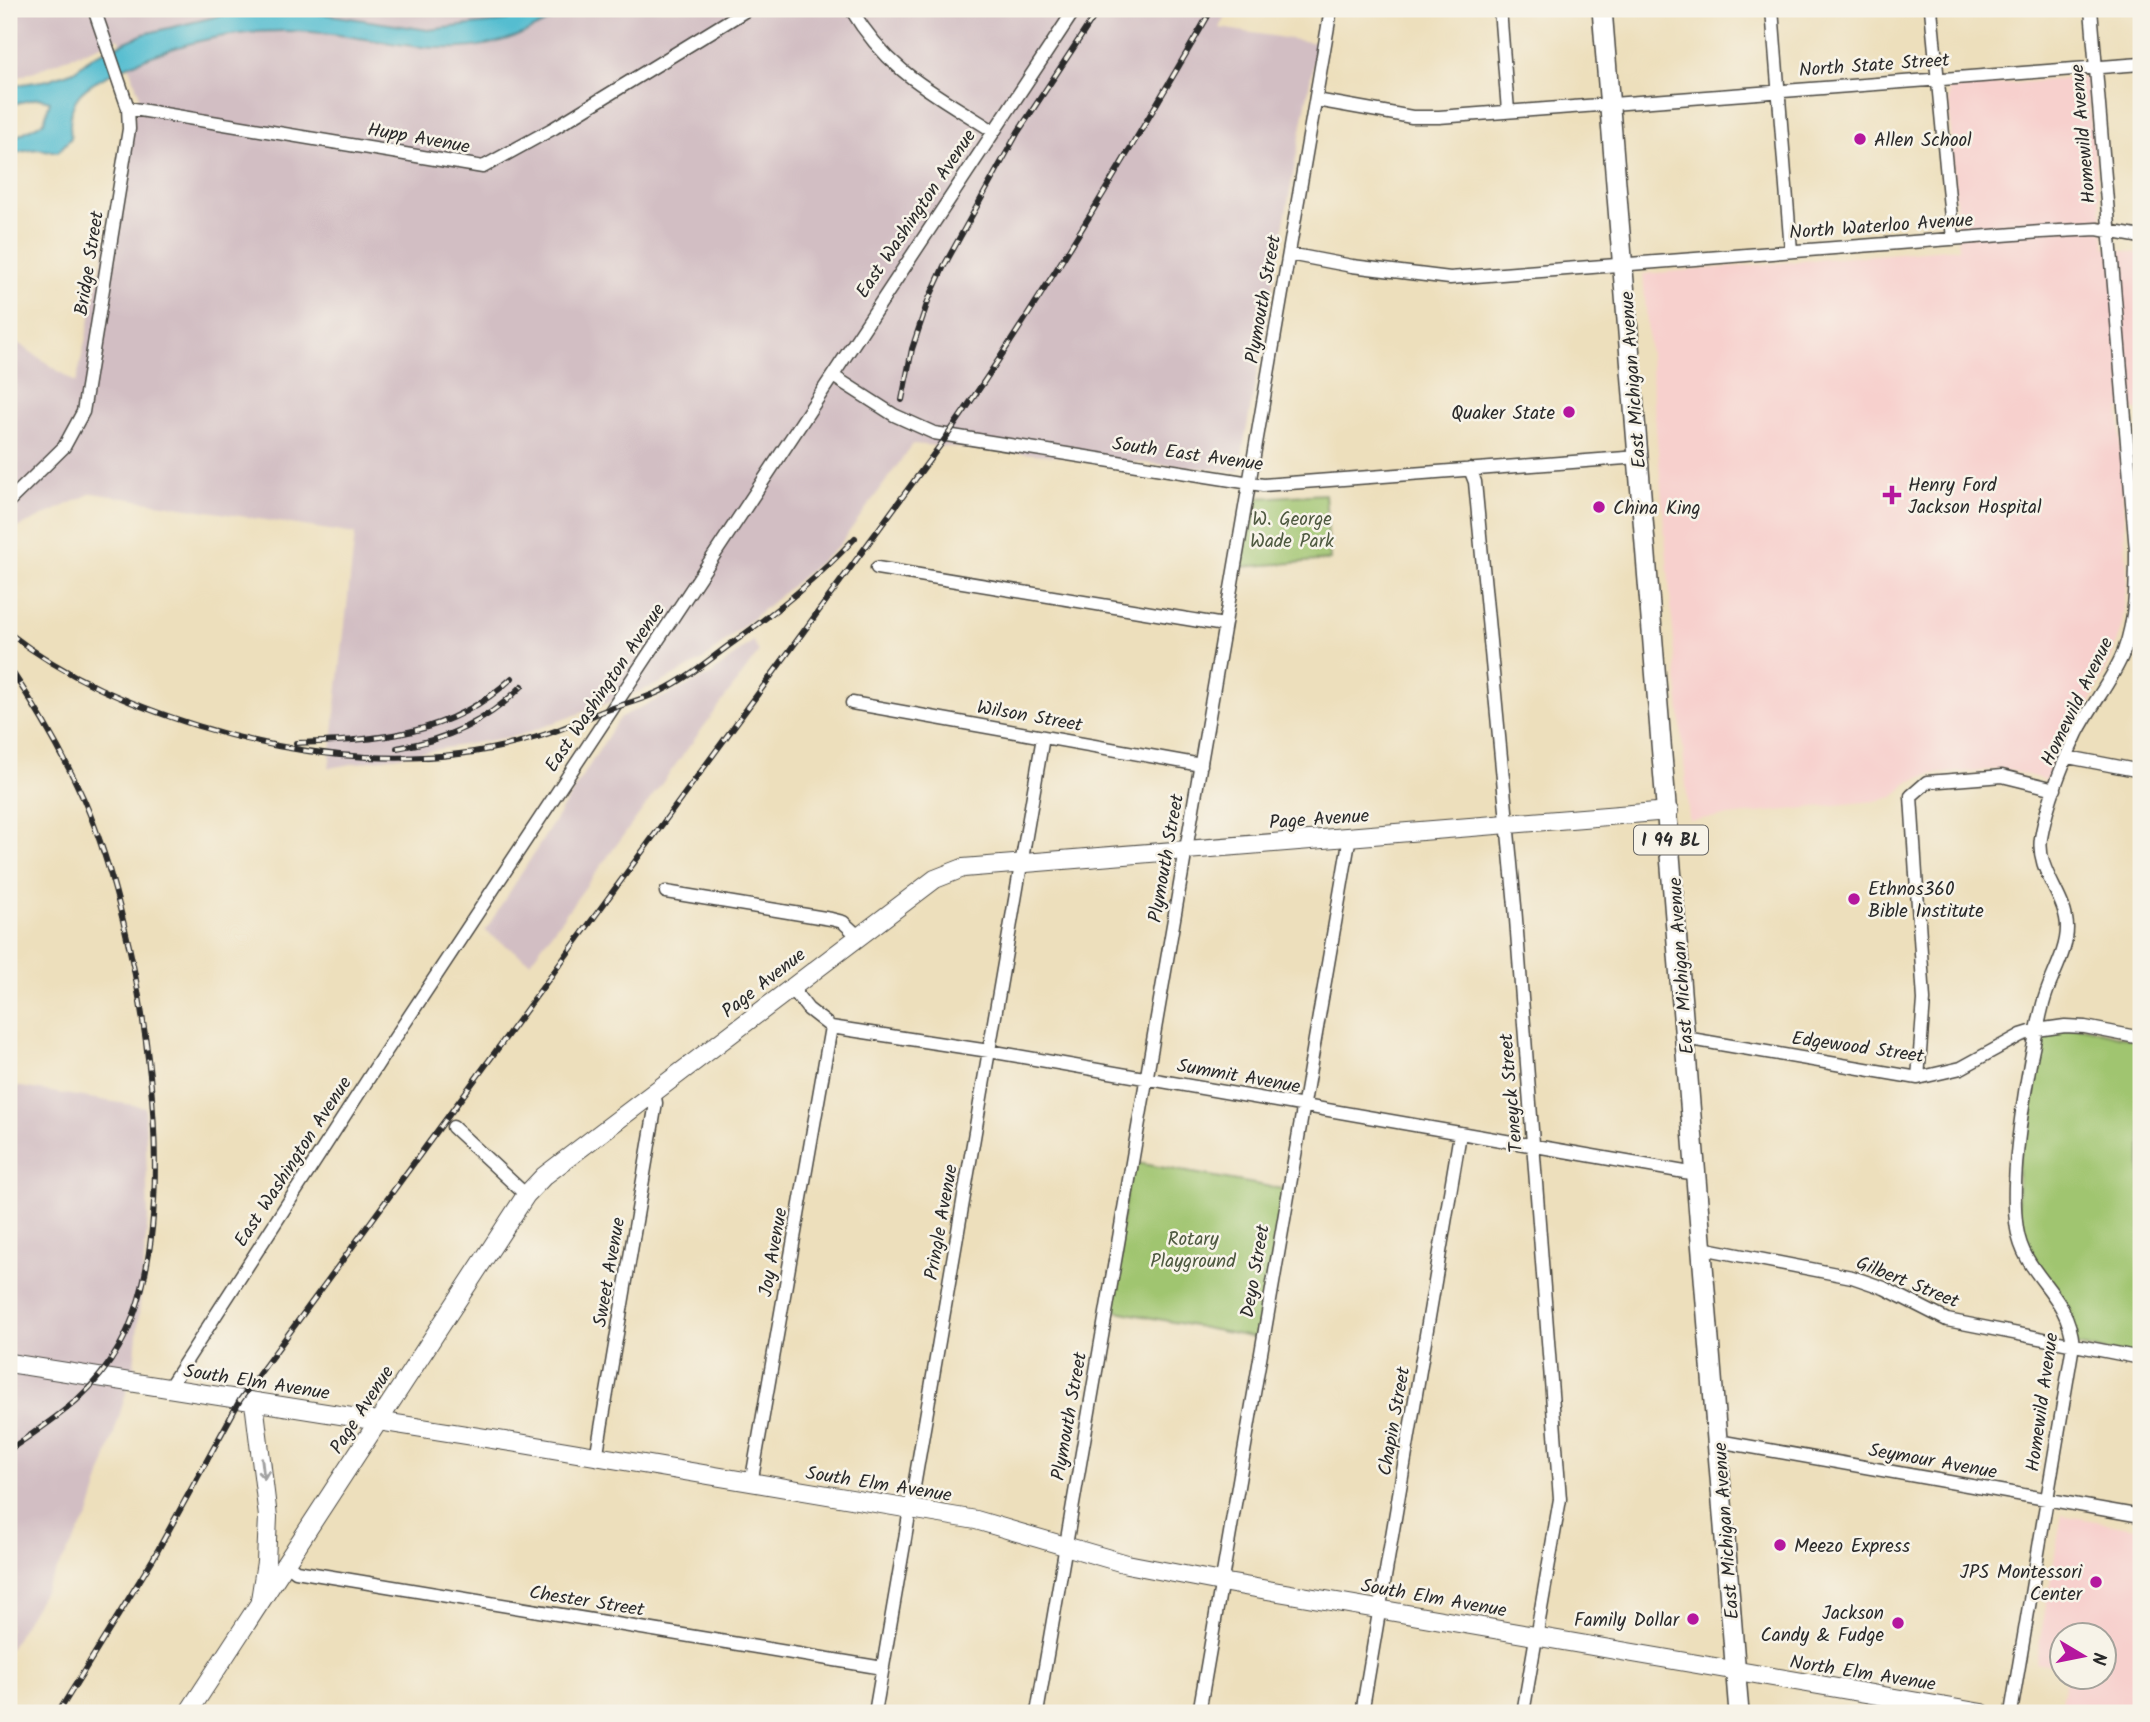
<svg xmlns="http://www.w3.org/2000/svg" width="2150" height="1722" font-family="Kalam,sans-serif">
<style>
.built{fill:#f7d0cd}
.industrial{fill:#d2bec3}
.green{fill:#a0c570;stroke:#66784e;stroke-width:2}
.water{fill:#54bdd0;stroke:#40747e;stroke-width:2}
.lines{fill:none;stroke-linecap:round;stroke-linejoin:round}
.street-casing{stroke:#484641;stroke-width:15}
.secondary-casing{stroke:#484641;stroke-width:20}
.primary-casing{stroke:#484641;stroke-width:22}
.street{stroke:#fff;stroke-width:12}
.secondary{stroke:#fff;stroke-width:18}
.primary{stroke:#fff;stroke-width:19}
.rail-casing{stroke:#2b2b2b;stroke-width:6}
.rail{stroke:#f7f3e8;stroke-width:3.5;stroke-dasharray:10;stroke-linecap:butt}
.oneway{stroke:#a0a0a0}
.poi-dot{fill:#b5179e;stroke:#f7f3e8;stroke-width:2.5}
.labels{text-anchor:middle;stroke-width:5;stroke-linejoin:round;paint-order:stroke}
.shield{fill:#f7f3e8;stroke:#686764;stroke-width:2}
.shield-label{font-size:18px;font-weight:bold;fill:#2b2b2b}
.street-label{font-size:19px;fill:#2b2b2b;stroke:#f7f3e8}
.poi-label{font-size:19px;fill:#2b2b2b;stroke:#f7f3e8;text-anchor:start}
.park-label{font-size:19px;fill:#4e5940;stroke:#f7f3e8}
</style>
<rect width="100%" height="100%" fill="#f7f3e8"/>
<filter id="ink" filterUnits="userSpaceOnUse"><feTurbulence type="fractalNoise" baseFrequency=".0143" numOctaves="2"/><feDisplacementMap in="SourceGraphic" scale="14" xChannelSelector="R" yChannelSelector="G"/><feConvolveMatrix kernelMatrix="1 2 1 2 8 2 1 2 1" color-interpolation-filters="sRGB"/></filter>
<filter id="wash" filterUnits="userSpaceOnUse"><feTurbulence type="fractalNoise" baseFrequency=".00686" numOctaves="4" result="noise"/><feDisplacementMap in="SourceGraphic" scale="28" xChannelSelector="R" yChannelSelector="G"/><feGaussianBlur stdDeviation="1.57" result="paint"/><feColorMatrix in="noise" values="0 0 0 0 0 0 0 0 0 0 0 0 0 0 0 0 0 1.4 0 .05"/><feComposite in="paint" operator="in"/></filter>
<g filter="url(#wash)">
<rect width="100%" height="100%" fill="#eddfbc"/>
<path class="built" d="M 2086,77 L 2105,247 L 2141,254 L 2141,410 L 2119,410 L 2127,579 L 2122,625 L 2111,660 L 2083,718 L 2049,781 L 2005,769 L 1932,774 L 1908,782 L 1894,797 L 1875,801 L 1689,820 L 1643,274 L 1959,248 L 1948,89 Z
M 2062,1515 L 2141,1529 L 2141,1713 L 2094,1713 L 2060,1707 L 2066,1677 L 2104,1676 L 2104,1634 L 2062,1634 L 2062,1667 L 2036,1662 Z"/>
<path class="industrial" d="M 9,9 L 1229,9 L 1220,28 L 1317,43 L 1239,471 L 913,444 L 838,547 L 703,660 L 659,684 L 521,735 L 329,768 L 355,534 L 92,493 L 9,532 L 9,337 L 76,383 L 139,94 L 119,38 L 9,81 Z
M 753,641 L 759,652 L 530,962 L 485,931 L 620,717 L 710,675 Z
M 9,1085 L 145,1107 L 148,1217 L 134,1367 L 89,1516 L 9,1650 Z"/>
<path class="green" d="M 1325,494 L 1330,560 L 1241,567 L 1254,498 Z
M 2085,1027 L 2141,1042 L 2141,1358 L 2073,1345 L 2061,1302 L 2017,1233 L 2018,1164 L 2037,1030 Z
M 1132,1162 L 1288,1190 L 1261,1339 L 1106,1309 Z"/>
<path class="water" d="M 248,9 L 292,9 L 428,30 L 504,21 L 529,9 L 570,9 C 535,30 502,46 461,48 C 419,50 380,41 339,35 C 261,24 192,36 121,69 C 86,86 65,94 71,138 L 58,152 L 37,149 L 9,154 L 9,140 L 44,122 L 50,101 L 38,98 L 9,105 L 9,86 L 48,80 L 74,71 L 93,56 L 144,34 Z"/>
</g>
<g filter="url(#ink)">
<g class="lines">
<g class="street-casing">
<path id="street" d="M 851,9 C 889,73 933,92 993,131
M 1500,9 L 1508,111
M 1772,9 L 1791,251
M 1931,9 L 1953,239
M 1316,100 L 1412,117 L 1439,117 L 2141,64
M 128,108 L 483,167 L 554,128 L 748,9
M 1289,254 L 1352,266 L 1450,278 L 2041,232 L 2097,229 L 2141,237
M 833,376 L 894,415 L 934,433 L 1263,485 L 1639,457
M 1470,469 L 1475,482 L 1515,906 L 1560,1499 L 1523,1713
M 9,501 L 64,447 L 83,412 L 129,129 L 128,108 L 94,9
M 877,568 L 1224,625
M 852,703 L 1201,765
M 2068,757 L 2141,771
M 666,892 L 831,919 L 843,922 L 859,937
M 791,987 L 808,1009 L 831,1027 L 989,1051 L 1696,1174
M 1685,1038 L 1918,1078 L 1961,1068 L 2021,1035 L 2037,1030 L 2065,1026 L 2085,1027 L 2141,1038
M 1918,1078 L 1924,1000 L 1911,796 L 1927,782 L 1991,777 L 2002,776 L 2055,789
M 453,1127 L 526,1195
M 1702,1248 L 1852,1277 L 1884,1288 L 1947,1320 L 2141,1358
M 168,1389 L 381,1059 L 1075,9
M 1718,1441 L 2141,1516
M 596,1458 L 656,1103 L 654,1092
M 751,1484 L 831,1027
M 287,1564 L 296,1571 L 883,1668
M 875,1713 L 1043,737
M 1037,1713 L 1331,9
M 1199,1713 L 1350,836
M 1362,1713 L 1460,1134
M 2011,1713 L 2073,1345 C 2068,1291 2024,1277 2017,1229 C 2008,1173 2029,1060 2043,1004 C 2049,979 2067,954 2067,928 C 2067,896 2036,872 2041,838 C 2047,803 2062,765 2077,733 C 2091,705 2113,680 2124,651 C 2136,618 2136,585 2136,551 L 2091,9"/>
</g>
<g class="secondary-casing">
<path id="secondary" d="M 9,1363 L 518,1443 L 976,1520 L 1127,1564 L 1221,1582 L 1982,1713
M 254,1402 L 268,1517 L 266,1562 L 260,1600
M 188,1713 L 526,1195 L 544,1176 L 935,879 L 963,868 L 1669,811"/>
</g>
<g class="primary-casing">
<path id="primary" d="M 1602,9 L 1739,1713"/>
</g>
<use href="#street" class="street"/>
<use href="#secondary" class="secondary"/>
<use href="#primary" class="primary"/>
<g class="rail-casing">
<path id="rail" d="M 902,400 L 912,349 L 928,301 L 944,266 L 1018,132 L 1099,9
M 9,633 C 67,678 128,704 198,726 C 305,759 428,772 537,737 C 559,731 580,721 601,712 C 621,705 642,700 661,691 C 688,678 711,658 735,641 C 779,609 818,578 855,538
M 9,667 C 37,709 63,753 84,800 C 140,929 192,1220 119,1347 C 91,1397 55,1418 9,1450
M 296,743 C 377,740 449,737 512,678
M 397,748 C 446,740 487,722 522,686
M 58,1713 L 153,1559 L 240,1400 L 947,436 C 1043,298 1128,154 1212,9"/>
</g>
<use href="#rail" class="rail"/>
</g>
<defs><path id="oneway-shaft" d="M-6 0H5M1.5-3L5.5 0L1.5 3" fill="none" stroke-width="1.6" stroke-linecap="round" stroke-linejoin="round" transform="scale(1.75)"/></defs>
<use class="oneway" href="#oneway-shaft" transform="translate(263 1469) rotate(83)"/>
</g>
<g class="poi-dot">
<circle cx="1860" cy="139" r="7"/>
<circle cx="1569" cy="412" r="7"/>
<path d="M1888.5 484.5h7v7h7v7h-7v7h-7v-7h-7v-7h7z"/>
<circle cx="1599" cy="507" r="7"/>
<circle cx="1854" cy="899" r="7"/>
<circle cx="1780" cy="1545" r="7"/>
<circle cx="2096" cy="1582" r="7"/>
<circle cx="1693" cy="1619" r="7"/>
<circle cx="1898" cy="1623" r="7"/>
</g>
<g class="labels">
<rect class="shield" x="1634" y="825.5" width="74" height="29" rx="5"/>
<g class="shield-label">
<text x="1671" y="846">I 94 BL</text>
</g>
<g class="street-label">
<text transform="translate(1874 64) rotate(-4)" y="7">North State Street</text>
<text transform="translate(2082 134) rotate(-95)" y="7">Homewild Avenue</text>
<text transform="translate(419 137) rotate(10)" y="7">Hupp Avenue</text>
<text transform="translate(915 213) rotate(-56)" y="7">East Washington Avenue</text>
<text transform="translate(1881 225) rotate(-4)" y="7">North Waterloo Avenue</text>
<text transform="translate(88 263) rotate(-81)" y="7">Bridge Street</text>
<text transform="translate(1262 299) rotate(-80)" y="7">Plymouth Street</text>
<text transform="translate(1632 380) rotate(-94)" y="7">East Michigan Avenue</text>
<text transform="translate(1188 453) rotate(8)" y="7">South East Avenue</text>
<text transform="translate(604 687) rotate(-56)" y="7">East Washington Avenue</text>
<text transform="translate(2076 701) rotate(-64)" y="7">Homewild Avenue</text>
<text transform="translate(1030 715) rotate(10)" y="7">Wilson Street</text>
<text transform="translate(1319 818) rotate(-4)" y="7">Page Avenue</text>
<text transform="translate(1165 858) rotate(-80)" y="7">Plymouth Street</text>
<text transform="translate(1680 966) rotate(-94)" y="7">East Michigan Avenue</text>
<text transform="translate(763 982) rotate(-38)" y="7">Page Avenue</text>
<text transform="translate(1858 1046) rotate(8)" y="7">Edgewood Street</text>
<text transform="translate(1239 1075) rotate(10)" y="7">Summit Avenue</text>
<text transform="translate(1510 1093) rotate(-95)" y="7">Teneyck Street</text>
<text transform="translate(292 1161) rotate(-57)" y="7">East Washington Avenue</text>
<text transform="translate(940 1222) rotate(-80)" y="7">Pringle Avenue</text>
<text transform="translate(772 1252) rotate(-80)" y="7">Joy Avenue</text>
<text transform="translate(1254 1271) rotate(-80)" y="7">Deyo Street</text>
<text transform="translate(608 1272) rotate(-80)" y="7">Sweet Avenue</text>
<text transform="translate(1908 1281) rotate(22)" y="7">Gilbert Street</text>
<text transform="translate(257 1381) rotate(9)" y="7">South Elm Avenue</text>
<text transform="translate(2041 1402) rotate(-82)" y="7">Homewild Avenue</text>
<text transform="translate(361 1409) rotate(-57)" y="7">Page Avenue</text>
<text transform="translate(1068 1416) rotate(-80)" y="7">Plymouth Street</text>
<text transform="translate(1393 1421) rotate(-80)" y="7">Chapin Street</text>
<text transform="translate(1933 1460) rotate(10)" y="7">Seymour Avenue</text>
<text transform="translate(879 1483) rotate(9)" y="7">South Elm Avenue</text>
<text transform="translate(1725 1531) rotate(-94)" y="7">East Michigan Avenue</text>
<text transform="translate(1434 1597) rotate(10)" y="7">South Elm Avenue</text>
<text transform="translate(587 1600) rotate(9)" y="7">Chester Street</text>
<text transform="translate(1863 1672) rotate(9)" y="7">North Elm Avenue</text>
</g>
<g class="poi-label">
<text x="1874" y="146">Allen School</text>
<text x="1555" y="419" text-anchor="end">Quaker State</text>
<text x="1908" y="491">Henry Ford<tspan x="1908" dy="22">Jackson Hospital</tspan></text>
<text x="1613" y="514">China King</text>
<text x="1868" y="895">Ethnos360<tspan x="1868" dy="22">Bible Institute</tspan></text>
<text x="1794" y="1552">Meezo Express</text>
<text x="2082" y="1578" text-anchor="end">JPS Montessori<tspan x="2082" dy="22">Center</tspan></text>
<text x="1884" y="1619" text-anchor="end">Jackson<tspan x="1884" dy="22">Candy &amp; Fudge</tspan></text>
<text x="1679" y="1626" text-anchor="end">Family Dollar</text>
</g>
<g class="park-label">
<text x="1292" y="525">W. George<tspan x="1292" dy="22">Wade Park</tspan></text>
<text x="1193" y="1245">Rotary<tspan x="1193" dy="22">Playground</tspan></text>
</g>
</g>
<rect width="2150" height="1722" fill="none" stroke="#f7f3e8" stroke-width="35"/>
<g transform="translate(2083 1656) rotate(100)"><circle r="33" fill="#f7f3e8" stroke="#a5a39c" stroke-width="2"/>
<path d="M0-5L12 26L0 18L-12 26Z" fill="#b5179e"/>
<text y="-10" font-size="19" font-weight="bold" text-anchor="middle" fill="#2b2b2b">N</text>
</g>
</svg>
